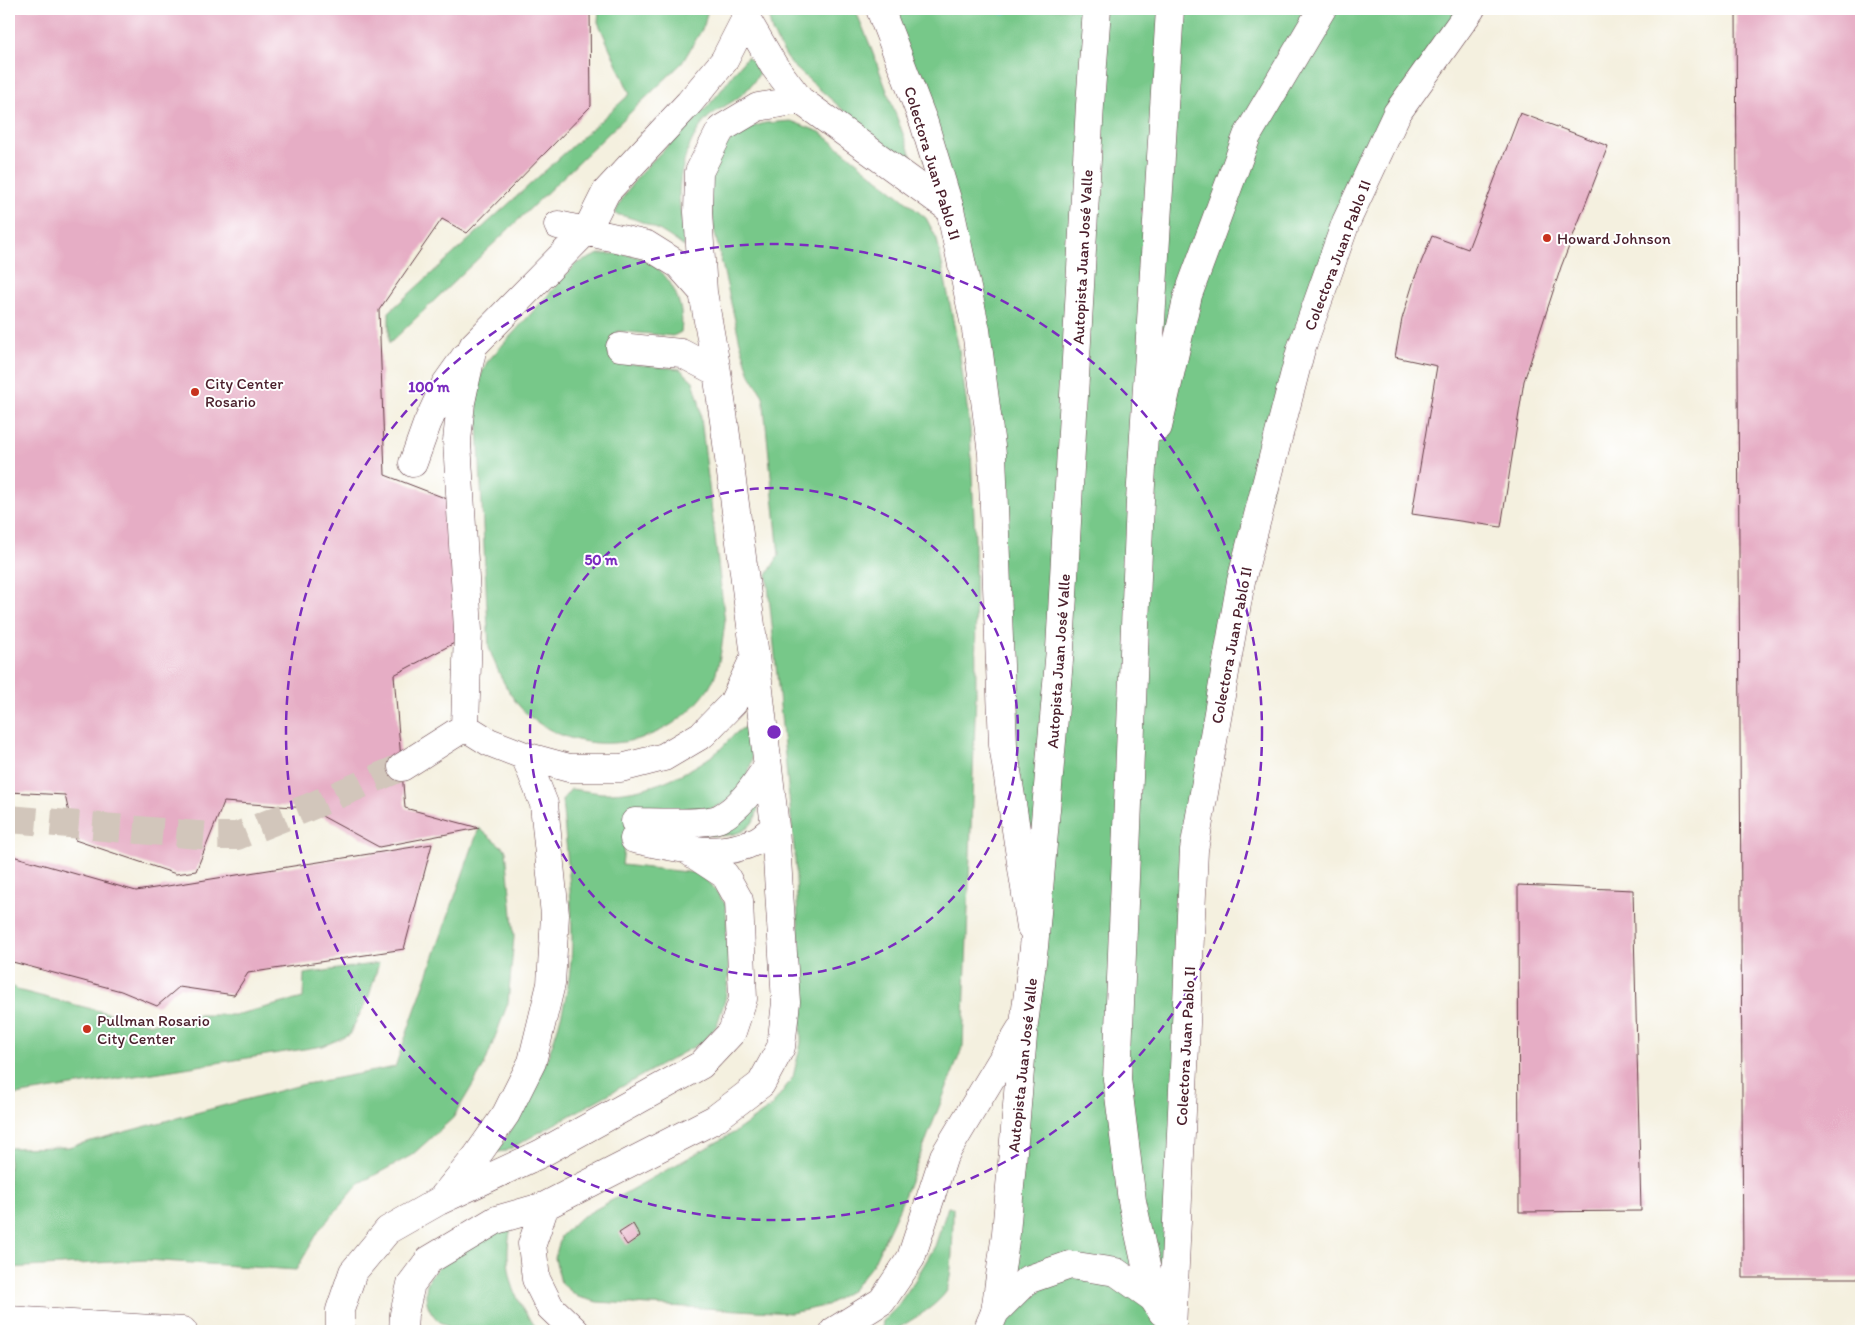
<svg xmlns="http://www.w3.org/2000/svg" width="1870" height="1340" font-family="Itim,sans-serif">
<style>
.green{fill:#77c889;stroke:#60745a}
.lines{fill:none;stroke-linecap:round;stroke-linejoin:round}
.stream{stroke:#5ec1dc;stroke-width:10}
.building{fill:#e6adc5}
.minor-tunnel{stroke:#d2c6bb;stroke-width:28;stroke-dasharray:28 14;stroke-linecap:butt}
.minor-casing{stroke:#643e46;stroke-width:29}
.major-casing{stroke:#643e46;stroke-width:29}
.highway-casing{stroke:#643e46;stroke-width:29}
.minor{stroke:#fff;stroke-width:28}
.major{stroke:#fff;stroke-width:28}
.highway{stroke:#fff;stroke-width:28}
.ring{fill:none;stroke:#7b2cbf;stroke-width:2.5;stroke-dasharray:9 6}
.poi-dot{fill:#c8321e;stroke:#fff;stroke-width:2}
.labels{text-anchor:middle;stroke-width:4;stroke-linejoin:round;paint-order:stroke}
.street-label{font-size:16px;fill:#4a1f2b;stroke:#fff}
.poi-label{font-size:16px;fill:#4a1f2b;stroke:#fff;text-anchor:start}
.centre{fill:#7b2cbf;stroke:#fff;stroke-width:2.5}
.ring-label{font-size:15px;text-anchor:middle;font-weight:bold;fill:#7b2cbf;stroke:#fff;stroke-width:4;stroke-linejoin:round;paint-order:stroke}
</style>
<rect width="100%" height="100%" fill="#fff"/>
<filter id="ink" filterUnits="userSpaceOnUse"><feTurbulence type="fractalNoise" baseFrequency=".02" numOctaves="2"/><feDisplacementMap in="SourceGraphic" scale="10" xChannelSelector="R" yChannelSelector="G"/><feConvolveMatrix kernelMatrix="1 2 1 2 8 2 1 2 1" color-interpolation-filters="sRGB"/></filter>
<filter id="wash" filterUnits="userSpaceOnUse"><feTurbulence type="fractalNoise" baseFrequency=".0096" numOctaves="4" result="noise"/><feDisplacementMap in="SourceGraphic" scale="20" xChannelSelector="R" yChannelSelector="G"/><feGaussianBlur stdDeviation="1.12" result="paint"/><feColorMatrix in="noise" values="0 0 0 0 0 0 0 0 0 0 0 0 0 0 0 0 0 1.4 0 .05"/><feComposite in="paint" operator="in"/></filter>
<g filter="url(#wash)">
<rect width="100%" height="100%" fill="#f4f0df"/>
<path class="green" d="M 599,9 L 708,9 L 704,26 L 682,63 L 389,344 L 389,312 L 630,94 L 598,22 Z
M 767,9 L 855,9 L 868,40 L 912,158 L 903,163 L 790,63 L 772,32 Z
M 880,9 L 1471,9 L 1397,113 L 1301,349 L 1194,850 L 1172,1331 L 987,1331 L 1034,947 L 976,330 Z
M 747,57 L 753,62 L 759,74 C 753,83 747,91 739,97 C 730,104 718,109 710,116 C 689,135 679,170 679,197 C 680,214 684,229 684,247 C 664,231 641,219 615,214 C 631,172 678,140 708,106 C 722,91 733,73 747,57 Z
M 791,121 L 820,132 L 926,218 L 937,239 L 959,350 L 970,428 L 975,540 L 976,692 L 963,1046 L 899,1209 L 873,1264 L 852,1290 L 825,1306 L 791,1313 L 597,1302 L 578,1297 L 561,1283 L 555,1258 L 561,1236 L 580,1218 L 735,1132 L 771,1107 L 793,1077 L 801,1043 L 801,984 L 795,857 L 767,575 L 779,555 L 763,396 L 750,375 L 740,342 L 714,229 L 710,194 L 713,171 L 723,147 L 742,130 L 765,123 Z
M 599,254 C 612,254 625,253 638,257 C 668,267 686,303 681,332 L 673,336 L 617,331 L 615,362 L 680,369 L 693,381 L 699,401 L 725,622 C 722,643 720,671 709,688 C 669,748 585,762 529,716 C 509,699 498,672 489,648 L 477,405 L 479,380 L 487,362 L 576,264 Z
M 745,727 L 751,734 L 752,760 L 745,784 L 727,802 L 706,811 L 691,811 L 629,805 L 622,865 L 696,873 L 711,884 L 726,905 L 729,974 L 725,1000 L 717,1025 L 704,1041 L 506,1151 L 497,1152 C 539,1089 571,1017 572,940 C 572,894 566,845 562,800 L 571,789 C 581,790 591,792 602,793 C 643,794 680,778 713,755 C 725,747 732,733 745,727 Z
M 752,802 L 758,805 C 756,841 717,837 692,833 Z
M 479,828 L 506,850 L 514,937 L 508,1003 L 484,1066 L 453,1118 L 412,1155 L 360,1183 L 320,1229 L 296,1270 L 147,1260 L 9,1268 L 9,1148 L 68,1147 L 301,1085 L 395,1067 Z
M 379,963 L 369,996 L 349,1035 L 323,1046 L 9,1096 L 9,983 L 17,990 L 151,1024 L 192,1015 L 235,1015 L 303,998 L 304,974 Z
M 948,1207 L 953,1208 C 953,1224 953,1280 946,1292 C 938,1303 925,1312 913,1319 C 905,1324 896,1331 886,1331 L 882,1328 L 883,1321 L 896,1308 L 914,1282 L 935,1246 Z
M 506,1227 L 511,1228 C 502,1265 513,1302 538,1329 L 536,1331 C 515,1331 493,1330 472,1328 C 465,1328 455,1329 449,1327 C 429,1319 420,1296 430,1277 C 439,1261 489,1237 506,1227 Z"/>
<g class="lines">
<path class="stream" d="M 1004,10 L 1004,9"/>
</g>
<g id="blocks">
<path class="building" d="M 9,9 L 590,9 L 591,106 L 467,233 L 442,219 L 379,310 L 385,475 L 455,502 L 460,640 L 394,675 L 405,808 L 479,828 L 379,847 L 307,808 L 224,802 L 196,871 L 176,874 L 75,840 L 65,795 L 9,792 Z
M 1736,9 L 1861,9 L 1861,1278 L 1743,1278 Z
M 1520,113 L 1608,146 L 1561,267 L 1524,381 L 1501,527 L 1412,514 L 1437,366 L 1395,357 L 1402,319 L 1415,277 L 1432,236 L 1468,249 Z
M 432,844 L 404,949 L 248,973 L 234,995 L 179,987 L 157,1006 L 121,991 L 9,961 L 9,855 L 136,891 Z
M 1518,885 L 1633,890 L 1641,1211 L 1519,1212 Z
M 633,1224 L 640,1236 L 627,1245 L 619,1233 Z"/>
</g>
</g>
<g filter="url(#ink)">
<use href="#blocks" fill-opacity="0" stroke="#643e46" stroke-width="1"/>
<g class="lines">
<path class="minor-tunnel" d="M 9,819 L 210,836 L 237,836 L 307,808 L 402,767"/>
<g class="minor-casing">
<path id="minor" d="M 746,9 L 746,18 L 774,66 L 800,100 L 950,209
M 558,225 L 647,245 L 679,265 L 703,292
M 620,347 L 681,353 L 717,372
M 413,463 L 427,424 L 445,385 L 465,357
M 465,727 L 468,630 L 457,441 L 461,402 L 473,346 L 587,230 L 606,192 L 689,103 L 724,61 L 746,18
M 465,727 L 489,742 L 525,756 L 569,768 L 621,768 L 664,757 L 703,734 L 733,703 L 755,656
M 402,767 L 465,727
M 635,822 C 653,822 706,825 720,818 C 741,807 754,786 767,767
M 634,839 C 674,847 718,860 756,841 C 763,838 769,831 775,827
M 444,1196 L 476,1157 L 506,1114 L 532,1062 L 551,984 L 555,915 L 544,804 L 525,756
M 545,1206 L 532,1244 L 536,1279 L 550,1307 L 575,1331
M 340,1331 L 340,1310 L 353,1272 L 388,1230 L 439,1201 L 540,1154 L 701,1065 L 732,1032 L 743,999 L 739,900 L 725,875 L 687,850
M 403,1331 L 404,1314 L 411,1284 L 429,1260 L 496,1220 L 545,1206 L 715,1119 L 761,1084 L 781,1047 L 786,1002 L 775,827 L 755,656 L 725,428 L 717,372 L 703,292 L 698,212 L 699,172 L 721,129 L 758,107 L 800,100"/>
</g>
<g class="major-casing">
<path id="major" d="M 880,9 L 924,123 L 950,209 L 976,330 L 992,454 L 1003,745 L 1031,927
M 9,1320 L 183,1331
M 1172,1329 L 1194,850 L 1241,581 L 1301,349 L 1346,222 L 1397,113 L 1471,9
M 987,1331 L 995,1312 L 1027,1280 L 1070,1265 L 1116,1272 L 1153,1298 L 1162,1312"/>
</g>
<g class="highway-casing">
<path id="highway" d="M 1158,427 L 1188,295 L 1247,136 L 1322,9
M 1153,1298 L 1132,1201 L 1117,1079 L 1140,501 L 1170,9
M 995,1312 L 1006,1233 L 1024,1024 L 1034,947 L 1060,649 L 1090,105 L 1097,9
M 834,1331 L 882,1301 L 911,1258 L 944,1156 L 1020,1030"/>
</g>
<use href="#minor" class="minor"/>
<use href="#major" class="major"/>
<use href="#highway" class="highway"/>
</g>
</g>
<g class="ring">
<circle cx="774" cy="732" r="244"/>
<circle cx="774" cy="732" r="488"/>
</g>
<g class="poi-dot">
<circle cx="1547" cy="238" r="5"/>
<circle cx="195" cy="392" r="5"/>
<circle cx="87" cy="1029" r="5"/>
</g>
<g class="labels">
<g class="street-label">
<text transform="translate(933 163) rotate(73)" y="6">Colectora Juan Pablo II</text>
<text transform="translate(1337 255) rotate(-69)" y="6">Colectora Juan Pablo II</text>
<text transform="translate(1082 257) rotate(-87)" y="6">Autopista Juan José Valle</text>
<text transform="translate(1231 645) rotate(-79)" y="6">Colectora Juan Pablo II</text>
<text transform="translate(1058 661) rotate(-86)" y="6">Autopista Juan José Valle</text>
<text transform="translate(1185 1046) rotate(-87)" y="6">Colectora Juan Pablo II</text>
<text transform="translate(1022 1065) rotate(-84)" y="6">Autopista Juan José Valle</text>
</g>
<g class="poi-label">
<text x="1557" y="244">Howard Johnson</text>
<text x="205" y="389">City Center<tspan x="205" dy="18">Rosario</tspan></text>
<text x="97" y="1026">Pullman Rosario<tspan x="97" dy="18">City Center</tspan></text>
</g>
</g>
<circle cx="774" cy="732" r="8" class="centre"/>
<g class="ring-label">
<text x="429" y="392">100 m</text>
<text x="601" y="565">50 m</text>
</g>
<rect width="1870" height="1340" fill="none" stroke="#fff" stroke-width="30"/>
</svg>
